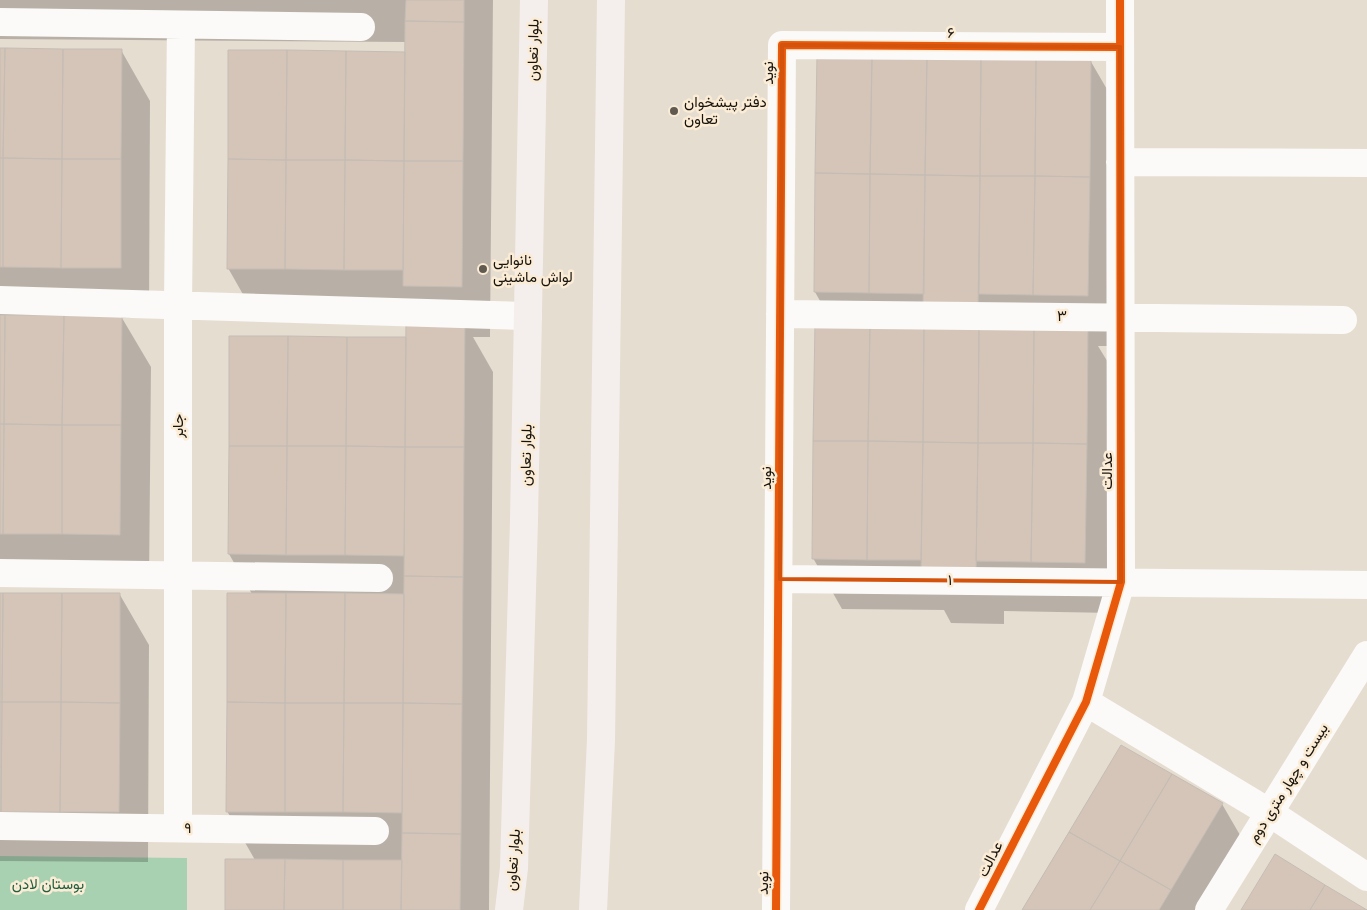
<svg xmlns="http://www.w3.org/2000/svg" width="1367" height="910" font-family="'Golos Text',Vazirmatn,sans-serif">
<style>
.green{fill:#a8d1b2}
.shadow{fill:#0003}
.building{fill:#d5c5b9;stroke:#c5bdb4}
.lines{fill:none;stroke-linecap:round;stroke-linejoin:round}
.minor{stroke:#fbfaf8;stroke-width:28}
.tertiary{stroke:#fbfaf8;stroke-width:28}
.secondary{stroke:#f4efed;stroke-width:28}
.cycleway-casing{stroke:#fbecd6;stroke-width:11}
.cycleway{stroke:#e8590c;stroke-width:8}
.marked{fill:none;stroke:#d3520c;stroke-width:4;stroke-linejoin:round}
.poi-dot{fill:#605a51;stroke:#fbecd6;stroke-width:2}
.labels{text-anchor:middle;stroke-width:5;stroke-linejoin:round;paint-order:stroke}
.street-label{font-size:15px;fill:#18130c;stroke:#fbecd6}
.poi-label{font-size:15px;fill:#18130c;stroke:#fbecd6;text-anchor:start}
.park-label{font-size:15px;fill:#1f5f3e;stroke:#fbecd6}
</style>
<rect width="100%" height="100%" fill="#e6ddd1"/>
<path class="green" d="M 0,856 L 187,858 L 187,910 L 0,910 Z"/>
<path class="shadow" d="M 0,0 L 493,0 L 490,337 L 473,337 L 493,372 L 489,910 L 226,910 L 255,860 L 227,811 L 252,594 L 229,554 L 231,337 L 407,339 L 407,320 L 257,319 L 228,268 L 406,53 L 406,42 L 0,39 Z
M 0,50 L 121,50 L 150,101 L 149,318 L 122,318 L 151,367 L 149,585 L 0,583 Z
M 1090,60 L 1119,110 L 1116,346 L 1098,346 L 1117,377 L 1114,613 L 1004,611 L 1004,624 L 951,623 L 944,610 L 842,609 L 813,558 L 833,324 L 815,292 Z
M 0,594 L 120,595 L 149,645 L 148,862 L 0,861 Z
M 1121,746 L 1222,804 L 1251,854 L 1218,910 L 1022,910 Z"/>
<path class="building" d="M 406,0 L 464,0 L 464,22 L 405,21 Z
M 405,21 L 464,22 L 463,161 L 404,161 Z
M 0,48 L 5,48 L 3,158 L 0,158 Z
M 5,48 L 63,49 L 62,159 L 3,158 Z
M 63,49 L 122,49 L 121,159 L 62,159 Z
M 228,50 L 287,50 L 286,160 L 228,159 Z
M 287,50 L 346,51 L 345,160 L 286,160 Z
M 346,51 L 405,52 L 404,161 L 345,160 Z
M 817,55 L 872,56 L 870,174 L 815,173 Z
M 872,56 L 927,56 L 925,175 L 870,174 Z
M 927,56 L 981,57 L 980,176 L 925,175 Z
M 981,57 L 1036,58 L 1035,176 L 980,176 Z
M 1036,58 L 1091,59 L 1090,177 L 1035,176 Z
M 0,158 L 3,158 L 3,267 L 0,267 Z
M 3,158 L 62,159 L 61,268 L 3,267 Z
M 62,159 L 121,159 L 121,268 L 61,268 Z
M 228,159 L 286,160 L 285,269 L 227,269 Z
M 286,160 L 345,160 L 344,270 L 285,269 Z
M 345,160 L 404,161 L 403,270 L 344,270 Z
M 404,161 L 463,161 L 462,287 L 403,286 Z
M 815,173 L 870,174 L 869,293 L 814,292 Z
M 870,174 L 925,175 L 924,294 L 869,293 Z
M 925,175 L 980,176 L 978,307 L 923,306 Z
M 980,176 L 1035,176 L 1033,295 L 979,294 Z
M 1035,176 L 1090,177 L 1088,296 L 1033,295 Z
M 0,315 L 5,315 L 4,424 L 0,424 Z
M 5,315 L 64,315 L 62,425 L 4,424 Z
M 64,315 L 122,315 L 121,425 L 62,425 Z
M 406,320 L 465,320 L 464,447 L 405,447 Z
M 815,322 L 870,323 L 868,441 L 813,441 Z
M 870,323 L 924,323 L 923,442 L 868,441 Z
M 924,323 L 979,324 L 978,443 L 923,442 Z
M 979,324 L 1034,325 L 1033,443 L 978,443 Z
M 1034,325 L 1088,326 L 1087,444 L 1033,443 Z
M 229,336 L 288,336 L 287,446 L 229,446 Z
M 288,336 L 347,337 L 346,446 L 287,446 Z
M 347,337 L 406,337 L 405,447 L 346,446 Z
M 0,424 L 4,424 L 3,534 L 0,534 Z
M 4,424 L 62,425 L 62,534 L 3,534 Z
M 62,425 L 121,425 L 120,535 L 62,534 Z
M 813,441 L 868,441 L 867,560 L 812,559 Z
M 868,441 L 923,442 L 921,560 L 867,560 Z
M 923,442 L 978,443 L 976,574 L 921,573 Z
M 978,443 L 1033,443 L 1031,562 L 976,561 Z
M 1033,443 L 1087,444 L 1085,563 L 1031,562 Z
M 229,446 L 287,446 L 286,555 L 228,554 Z
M 287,446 L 346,446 L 345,555 L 286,555 Z
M 346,446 L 405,447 L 404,556 L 345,555 Z
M 405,447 L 464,447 L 463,577 L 404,576 Z
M 404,576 L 463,577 L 462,704 L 403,703 Z
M 0,593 L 3,593 L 2,702 L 0,702 Z
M 3,593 L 62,593 L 61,702 L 2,702 Z
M 62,593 L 120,593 L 120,703 L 61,702 Z
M 227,593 L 286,593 L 285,703 L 227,702 Z
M 286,593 L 345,593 L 344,703 L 285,703 Z
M 345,593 L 404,594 L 403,703 L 344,703 Z
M 0,702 L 2,702 L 1,812 L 0,812 Z
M 2,702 L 61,702 L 60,812 L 1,812 Z
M 61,702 L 120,703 L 119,812 L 60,812 Z
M 227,702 L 285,703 L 285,812 L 226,812 Z
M 285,703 L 344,703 L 343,812 L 285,812 Z
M 344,703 L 403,703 L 402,813 L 343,812 Z
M 403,703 L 462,704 L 461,834 L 402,833 Z
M 1121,745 L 1172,774 L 1120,861 L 1069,832 Z
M 1172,774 L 1223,803 L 1171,890 L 1120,861 Z
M 1069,832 L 1120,861 L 1090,910 L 1022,910 Z
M 402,833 L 461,834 L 460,910 L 401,910 Z
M 1275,854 L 1325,885 L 1310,910 L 1241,910 Z
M 225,859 L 285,859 L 284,910 L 225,910 Z
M 285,859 L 343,860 L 343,910 L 284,910 Z
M 343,860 L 402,860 L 401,910 L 343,910 Z
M 1120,861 L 1171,890 L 1159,910 L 1090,910 Z
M 1325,885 L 1367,910 L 1310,910 Z"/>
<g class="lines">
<path class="minor" d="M 0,22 L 361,27
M 1120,162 L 1367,163
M 0,300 L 528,316
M 780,314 L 1343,320
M 0,573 L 379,578
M 780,579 L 1367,585
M 1086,702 L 1270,813 L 1367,877
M 0,826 L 375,831
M 178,827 L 178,304 L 181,25
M 776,910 L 782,45 L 1120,47
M 979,910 L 1086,702 L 1121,582 L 1120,0"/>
<path class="tertiary" d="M 1209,910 L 1367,655"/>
<path class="secondary" d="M 509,910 L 514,868 L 524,520 L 534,0
M 593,910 L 601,740 L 611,0"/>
<g class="cycleway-casing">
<path id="cycleway" d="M 776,910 L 782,45 L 1120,47
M 979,910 L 1086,702 L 1121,582 L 1120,0"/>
</g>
<use href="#cycleway" class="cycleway"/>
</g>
<path class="marked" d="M 782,45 L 1120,47 L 1121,582 L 780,579 Z"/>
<g class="poi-dot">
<circle cx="674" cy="111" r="5"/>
<circle cx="483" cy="269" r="5"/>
</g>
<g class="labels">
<g class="street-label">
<text x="951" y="38">۶</text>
<text transform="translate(533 50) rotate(-89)" y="5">بلوار تعاون</text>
<text transform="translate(768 73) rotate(-90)" y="5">نوید</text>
<text x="1062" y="321">۳</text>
<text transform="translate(178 426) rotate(-90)" y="5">جابر</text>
<text transform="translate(526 455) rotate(-89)" y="5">بلوار تعاون</text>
<text transform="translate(1107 471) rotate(-90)" y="5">عدالت</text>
<text transform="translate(766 478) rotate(-90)" y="5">نوید</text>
<text transform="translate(950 580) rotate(1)" y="5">۱</text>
<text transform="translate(1288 783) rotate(-58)" y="5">بیست و چهار متری دوم</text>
<text transform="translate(188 828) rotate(1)" y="5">۹</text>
<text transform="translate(990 859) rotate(-63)" y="5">عدالت</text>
<text transform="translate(513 860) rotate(-86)" y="5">بلوار تعاون</text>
<text transform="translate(763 883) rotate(-89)" y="5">نوید</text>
</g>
<g class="poi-label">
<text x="684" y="107">دفتر پیشخوان<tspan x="684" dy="17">تعاون</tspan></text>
<text x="493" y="265">نانوایی<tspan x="493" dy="17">لواش ماشینی</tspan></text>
</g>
<g class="park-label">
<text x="48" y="889">بوستان لادن</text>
</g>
</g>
</svg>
